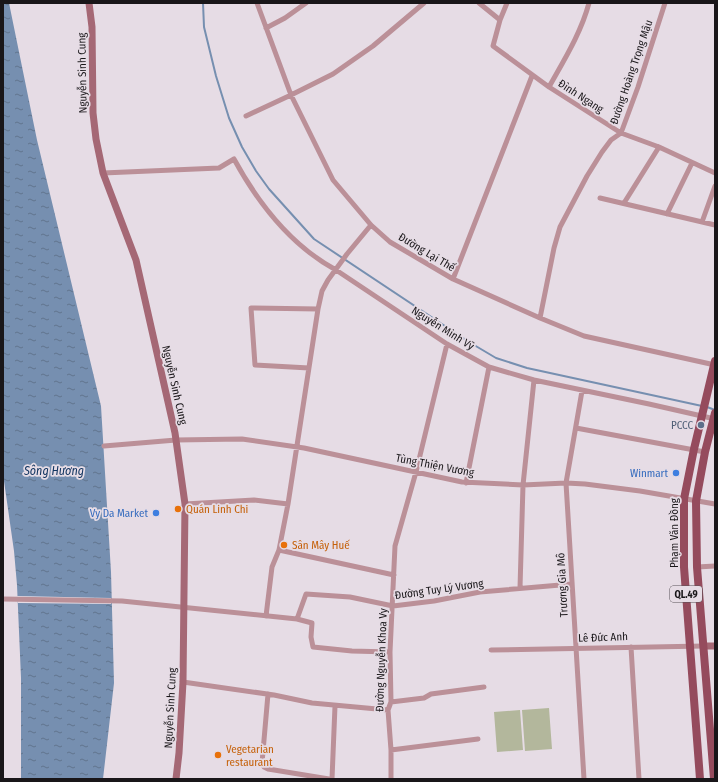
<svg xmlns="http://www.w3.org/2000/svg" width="718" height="782" font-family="'Fira Sans Condensed',sans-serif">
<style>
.grass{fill:#b3b79c}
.water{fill:url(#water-ripples)}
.pier{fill:#e6dce5}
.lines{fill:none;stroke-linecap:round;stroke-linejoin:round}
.stream{stroke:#768fb0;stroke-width:2}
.street{stroke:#bb9098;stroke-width:5}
.secondary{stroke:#a56875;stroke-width:7}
.primary{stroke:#954b5d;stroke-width:8}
.service-dot{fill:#5c6f8a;stroke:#e6dce5;stroke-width:1.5}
.shop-dot{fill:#3f7fe0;stroke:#e6dce5;stroke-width:1.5}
.food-dot{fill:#e8710a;stroke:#e6dce5;stroke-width:1.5}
.labels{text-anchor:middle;stroke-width:3.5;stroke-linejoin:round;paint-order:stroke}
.shield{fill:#e6dce5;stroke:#565156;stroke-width:1}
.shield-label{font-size:10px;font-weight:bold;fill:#191619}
.street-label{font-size:11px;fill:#191619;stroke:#e6dce5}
.service-label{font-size:11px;fill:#4e5e75;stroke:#e6dce5;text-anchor:end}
.shop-label{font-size:11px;fill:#366cbe;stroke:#e6dce5;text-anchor:end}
.food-label{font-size:11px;fill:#c56008;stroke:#e6dce5;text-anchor:start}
.water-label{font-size:12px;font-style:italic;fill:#113460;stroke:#e6dce5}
</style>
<defs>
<pattern id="water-ripples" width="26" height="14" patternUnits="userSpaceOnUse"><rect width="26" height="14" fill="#768fb0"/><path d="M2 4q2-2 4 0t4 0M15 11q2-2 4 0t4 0" fill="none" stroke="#60748e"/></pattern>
</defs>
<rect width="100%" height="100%" fill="#e6dce5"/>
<path class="grass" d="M 549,708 L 552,749 L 525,751 L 522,710 Z
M 520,710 L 523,750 L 497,752 L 494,712 Z"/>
<path class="water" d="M 3,3 L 9,3 L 37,140 L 101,406 L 111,572 L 114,683 L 103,779 L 21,779 L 21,678 L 17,585 L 14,551 L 3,474 Z"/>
<path class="pier" d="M 17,596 L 111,598 L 111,604 L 18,603 Z"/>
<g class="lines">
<path class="stream" d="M 203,3 L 204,27 L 216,76 L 229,118 L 242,147 L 256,171 L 269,189 L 314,239 L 469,342 L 496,358 L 527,368 L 702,406
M 707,407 L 715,410"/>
<path class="street" d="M 257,3 L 291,95 L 333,180 L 371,225 L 390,242 L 453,279 L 540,318 L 584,336 L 715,365
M 479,3 L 500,20 L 493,46 L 549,87 L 621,133 L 659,147 L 715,173
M 500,20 L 507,3
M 266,28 L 285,18 L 306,3
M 549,87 C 564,60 581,33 589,3
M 246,116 L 291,95 L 333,74 L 373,46 L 424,3
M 103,173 L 219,168 L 234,159 C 258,203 292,246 336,270 L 447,344 L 489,367 L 534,380 L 649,404 L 715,419
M 600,198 L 715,225
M 624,203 L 659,147
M 667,214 L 692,163
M 702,222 L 715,186
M 453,279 L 532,76
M 540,318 L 554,248 L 560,227 L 587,176 L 602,152 L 611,140 L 621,133 L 638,87 L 665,3
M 309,368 L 255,365 L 251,308 L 318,309
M 582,391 L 566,483 L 584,779
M 576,428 L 705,452
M 104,446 L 176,440 L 242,439 L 304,448 L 462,482 L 523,485 L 566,483 L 585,484 L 640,491 L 715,504
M 466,483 L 489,367
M 185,504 L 254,500 L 288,504
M 279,550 L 394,575
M 697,567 L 715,566
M 520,588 L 523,485 L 534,380
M 3,599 L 122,601 L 297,619 L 312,623 L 311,637 L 313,647 L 352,651 L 390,652
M 266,616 L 272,567 L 279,550 L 288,504 L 318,309 L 322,291 L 328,280 L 347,254 L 371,225
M 297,619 L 306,594 L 350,597 L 393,606 L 434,601 L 480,592 L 572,584
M 631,647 L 639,779
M 491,650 L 704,646
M 183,682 L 274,695 L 312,703 L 388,710
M 268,694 L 262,763 L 264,767 L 268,769 L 329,779
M 391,702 L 424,698 L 431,694 L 484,687
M 391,750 L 478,739
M 332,779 L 335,706
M 391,779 L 391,750 L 388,710 L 391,702 L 390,652 L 395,546 L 416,472 L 447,344"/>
<path class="secondary" d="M 89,3 L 92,27 L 93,113 L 96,139 L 103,173 L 136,260 L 175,433 L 185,504 L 183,682 L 179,753 L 176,779
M 704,646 L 715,646"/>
<path class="primary" d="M 700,779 L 684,567 L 684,499 L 694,449 L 715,361
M 714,779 L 697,567 L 696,501 L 705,452 L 715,413"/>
</g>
<circle class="service-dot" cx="701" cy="425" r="4"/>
<g class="shop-dot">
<circle cx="676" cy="473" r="4"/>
<circle cx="156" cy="513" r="4"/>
</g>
<g class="food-dot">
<circle cx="178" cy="509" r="4"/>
<circle cx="284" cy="545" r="4"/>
<circle cx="218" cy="755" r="4"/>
</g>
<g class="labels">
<rect class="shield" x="670" y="586" width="32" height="16" rx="3"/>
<g class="shield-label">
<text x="686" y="598">QL.49</text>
</g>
<g class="street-label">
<text transform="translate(631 72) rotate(-71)" y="4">Đường Hoàng Trọng Mậu</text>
<text transform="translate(82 73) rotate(-91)" y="4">Nguyễn Sinh Cung</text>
<text transform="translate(581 96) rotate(33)" y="4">Đình Ngang</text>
<text transform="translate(427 252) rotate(31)" y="4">Đường Lại Thế</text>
<text transform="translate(443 328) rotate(32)" y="4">Nguyễn Minh Vỹ</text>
<text transform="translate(175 385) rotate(77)" y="4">Nguyễn Sinh Cung</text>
<text transform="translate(435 465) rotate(11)" y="4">Tùng Thiện Vương</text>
<text transform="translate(674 533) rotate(-90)" y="4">Phạm Văn Đồng</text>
<text transform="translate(562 585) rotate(-93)" y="4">Trương Gia Mô</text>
<text transform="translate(439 589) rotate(-8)" y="4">Đường Tuy Lý Vương</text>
<text transform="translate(603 637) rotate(-2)" y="4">Lê Đức Anh</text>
<text transform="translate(381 660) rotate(-88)" y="4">Đường Nguyễn Khoa Vy</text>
<text transform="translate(170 708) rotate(-87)" y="4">Nguyễn Sinh Cung</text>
</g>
<g class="service-label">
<text x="693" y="429">PCCC</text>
</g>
<g class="shop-label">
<text x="668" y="477">Winmart</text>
<text x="148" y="517">Vy Da Market</text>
</g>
<g class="food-label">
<text x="186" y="513">Quán Linh Chi</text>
<text x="292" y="549">Sân Mây Huế</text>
<text x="226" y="753">Vegetarian<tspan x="226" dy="13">restaurant</tspan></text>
</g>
<g class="water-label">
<text x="54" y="475">Sông Hương</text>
</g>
</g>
<rect width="718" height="782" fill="none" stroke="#191619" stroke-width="8"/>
</svg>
